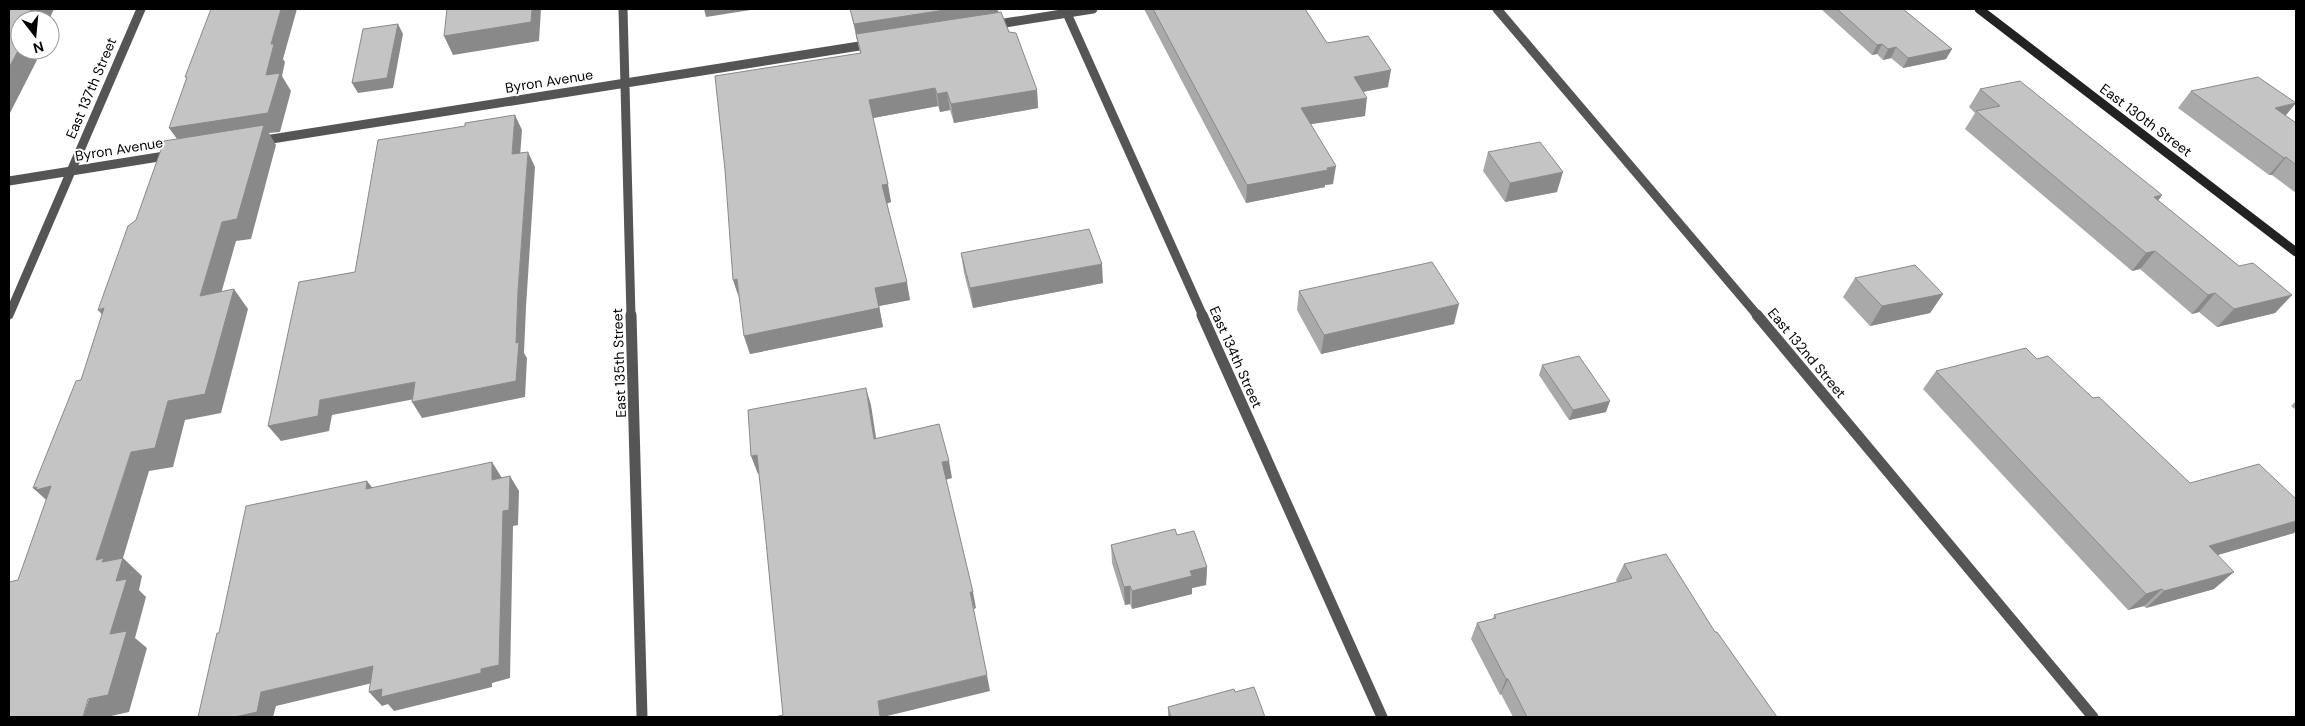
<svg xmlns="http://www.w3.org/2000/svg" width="2305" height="726" font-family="'DM Sans',sans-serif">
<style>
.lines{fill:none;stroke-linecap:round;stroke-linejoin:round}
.street-far1{stroke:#555;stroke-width:9}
.street{stroke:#555;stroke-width:11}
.secondary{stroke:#222;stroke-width:9}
.wall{fill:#a9a9a9}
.shaded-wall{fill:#898989}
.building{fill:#c4c4c4;stroke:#898989}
.labels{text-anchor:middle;stroke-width:4;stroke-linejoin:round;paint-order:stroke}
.street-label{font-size:14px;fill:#000;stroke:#fff}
</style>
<rect width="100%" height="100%" fill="#fff"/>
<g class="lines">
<path class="street-far1" d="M 623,9 L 631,316
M 1065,9 L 1203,316
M 1497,9 L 1758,316
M 992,25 L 1093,9
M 259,141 L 872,44
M 9,181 L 171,155
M 9,315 L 141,9"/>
<path class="street" d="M 631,315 L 642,717
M 1202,315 L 1382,717
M 1757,315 L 2093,717"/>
<path class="secondary" d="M 1979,9 L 2296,252"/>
</g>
<path class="wall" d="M 850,9 L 998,9 L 998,12 L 1009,32 L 1037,90 L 1038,108 L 954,123 L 950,110 L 940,112 L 938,106 L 873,118 L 891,202 L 887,203 L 910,300 L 879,306 L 883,327 L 750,354 L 744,336 L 860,53 Z
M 1144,9 L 1305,9 L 1327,43 L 1388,87 L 1363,92 L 1365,116 L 1310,124 L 1333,184 L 1325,185 L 1325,187 L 1246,203 Z
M 1821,9 L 1903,9 L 1952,49 L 1946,59 L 1903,68 L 1891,58 L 1883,60 L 1877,54 L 1872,55 Z
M 1980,89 L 2162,195 L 2158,201 L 2239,266 L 2292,295 L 2275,313 L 2217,327 L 2199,312 L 2192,314 L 2140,269 L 2132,271 L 1965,129 L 1975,113 L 1969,107 Z
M 2191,91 L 2286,116 L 2296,123 L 2296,193 L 2272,175 L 2269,175 L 2178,108 Z
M 1488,152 L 1557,192 L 1505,202 L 1483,171 Z
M 961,253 L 1103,283 L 973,308 L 964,273 Z
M 1855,278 L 1943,294 L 1930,313 L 1870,326 L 1843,297 Z
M 1299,291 L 1454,324 L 1321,354 L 1297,310 Z
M 2037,359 L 2190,483 L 2294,533 L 2217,555 L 2214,589 L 2146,608 L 2144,606 L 2128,610 L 1923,389 L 1936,371 Z
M 1542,365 L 1606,412 L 1569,420 L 1539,375 Z
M 2296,401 L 2296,410 L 2291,406 Z
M 1177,535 L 1207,567 L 1206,585 L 1192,588 L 1192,594 L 1132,609 L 1130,604 L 1125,605 L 1112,563 L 1111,545 Z
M 1624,564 L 1715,632 L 1777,717 L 1513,717 L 1501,694 L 1500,695 L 1471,639 L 1477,623 L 1493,619 L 1494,615 L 1617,582 L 1616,580 Z
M 1235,692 L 1265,717 L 1168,717 L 1168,707 Z"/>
<path class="shaded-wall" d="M 31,9 L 54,9 L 49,20 L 25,20 Z
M 281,9 L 297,9 L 283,59 L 285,62 L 282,76 L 291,91 L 280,132 L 269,133 L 276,145 L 251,239 L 236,241 L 215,315 L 200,296 L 222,222 L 183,147 L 169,128 L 266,75 L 271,44 Z
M 532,9 L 541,9 L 539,41 L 453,55 L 444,36 Z
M 704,9 L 757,9 L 706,17 Z
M 951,9 L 998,9 L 999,18 L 857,40 L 854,24 Z
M 398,24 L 403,34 L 393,88 L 358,93 L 352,83 Z
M 20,29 L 20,50 L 33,50 L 31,53 L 37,60 L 9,115 L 9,68 L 12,43 Z
M 1882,44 L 1877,54 L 1872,55 L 1877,45 Z
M 1896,47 L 1891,58 L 1883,60 L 1888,49 Z
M 1952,49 L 1946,59 L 1903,68 L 1908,58 Z
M 1391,70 L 1388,87 L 1351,94 L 1354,77 Z
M 935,88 L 938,106 L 873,118 L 869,100 Z
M 1037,90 L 1038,108 L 954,123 L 951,104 Z
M 947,92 L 950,110 L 940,112 L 937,94 Z
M 1367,98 L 1365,116 L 1299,126 L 1301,108 Z
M 2296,103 L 2282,120 L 2275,108 Z
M 515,115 L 522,130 L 519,170 L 512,154 Z
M 528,152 L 535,167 L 526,307 L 524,353 L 527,358 L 525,397 L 422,418 L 412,402 L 516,343 L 518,291 Z
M 2286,157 L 2272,175 L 2269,175 L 2284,158 Z
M 1336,166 L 1333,184 L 1325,185 L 1325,187 L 1246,203 L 1247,185 Z
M 1563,172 L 1557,192 L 1505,202 L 1510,183 Z
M 888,184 L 891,202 L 886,204 L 882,185 Z
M 2162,195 L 2147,214 L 2154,197 Z
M 2155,251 L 2140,269 L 2132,271 L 2146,253 Z
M 1102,264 L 1103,283 L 973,308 L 970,288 Z
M 737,279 L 739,298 L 733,280 Z
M 907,282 L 910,300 L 879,306 L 883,327 L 750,354 L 744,336 L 875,288 Z
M 234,289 L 248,309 L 221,413 L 185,420 L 173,467 L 149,471 L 123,558 L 142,576 L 139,590 L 146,597 L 135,638 L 147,648 L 129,712 L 111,716 L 110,717 L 83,717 L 110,634 L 116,581 L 96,560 L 131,452 L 168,401 Z
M 2215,293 L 2199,312 L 2192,314 L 2208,295 Z
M 1943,294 L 1930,313 L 1870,326 L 1882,306 Z
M 2292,295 L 2275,313 L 2217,327 L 2234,309 Z
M 1459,304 L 1454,324 L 1321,354 L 1324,335 Z
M 104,308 L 115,329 L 98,310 Z
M 415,382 L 425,397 L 332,415 L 329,431 L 281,441 L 268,426 L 320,400 Z
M 866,388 L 871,405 L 879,457 L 874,439 Z
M 1610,401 L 1606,412 L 1569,420 L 1573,410 Z
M 757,455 L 763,473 L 758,474 L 751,456 Z
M 949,461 L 952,478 L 945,480 L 942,462 Z
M 492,462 L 502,478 L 492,480 Z
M 510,476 L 519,491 L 518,525 L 513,526 L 510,678 L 492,683 L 492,687 L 394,711 L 388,704 L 382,706 L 369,692 L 503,511 Z
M 367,481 L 379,496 L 366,489 Z
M 51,486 L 54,507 L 33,488 Z
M 2296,521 L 2296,531 L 2294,533 L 2190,563 L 2209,546 Z
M 1207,567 L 1206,585 L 1192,588 L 1192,594 L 1132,609 L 1132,591 L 1190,571 Z
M 2234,572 L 2214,589 L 2146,608 L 2164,591 Z
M 1130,586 L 1130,604 L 1125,605 L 1124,587 Z
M 2162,589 L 2144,606 L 2128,610 L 2146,594 Z
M 970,592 L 973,592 L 976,608 L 974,609 Z
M 373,666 L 385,680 L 276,706 L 273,717 L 235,717 L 261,692 Z
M 987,675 L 990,691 L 883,717 L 880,717 L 878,701 Z
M 1506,679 L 1508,679 L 1501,694 L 1500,695 Z"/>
<path class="building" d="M 9,9 L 31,9 L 25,20 L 20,20 L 20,29 L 12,43 L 20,42 L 20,47 L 9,68 Z
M 211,9 L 281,9 L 271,44 L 274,44 L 266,75 L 280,73 L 268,113 L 169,128 L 187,77 L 185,77 Z
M 447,9 L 532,9 L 531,22 L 444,36 Z
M 850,9 L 951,9 L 854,24 Z
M 1153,9 L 1305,9 L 1327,43 L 1368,36 L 1391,70 L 1354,77 L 1367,98 L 1301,108 L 1336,166 L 1327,168 L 1328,170 L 1247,185 Z
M 1837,9 L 1903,9 L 1952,49 L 1908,58 L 1896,47 L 1888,49 L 1882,44 L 1877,45 Z
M 1001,12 L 1009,32 L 1016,33 L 1037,90 L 951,104 L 947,92 L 937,94 L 935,88 L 869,100 L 888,184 L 882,185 L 907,282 L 875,288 L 879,308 L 744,336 L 737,279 L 733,280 L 725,170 L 715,76 L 861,53 L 856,34 Z
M 398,24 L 387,78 L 352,83 L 363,29 Z
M 2258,77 L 2296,103 L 2275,108 L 2296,123 L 2296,165 L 2286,157 L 2284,158 L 2191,91 Z
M 2020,81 L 2162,195 L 2154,197 L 2239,266 L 2253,263 L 2292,295 L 2234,309 L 2215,293 L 2208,295 L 2155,251 L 2146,253 L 1976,111 L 2000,106 L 1980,89 Z
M 515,115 L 512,154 L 528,152 L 518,291 L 516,343 L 519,342 L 516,381 L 412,402 L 415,382 L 320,400 L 318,416 L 268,426 L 299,282 L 355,272 L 378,140 L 465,126 L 465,123 Z
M 264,125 L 237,219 L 222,222 L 200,296 L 234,289 L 205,394 L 168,401 L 155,448 L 131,452 L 96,560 L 104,558 L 102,562 L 123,558 L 116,581 L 127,579 L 110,634 L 127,631 L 108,695 L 88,699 L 83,717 L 9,717 L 9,582 L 18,580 L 51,486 L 36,490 L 37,487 L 33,488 L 76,381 L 81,380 L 104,308 L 98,310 L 128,226 L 136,220 L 164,141 Z
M 1540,142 L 1563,172 L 1510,183 L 1488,152 Z
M 1089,229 L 1102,264 L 970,288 L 961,253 Z
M 1432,262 L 1459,304 L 1324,335 L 1299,291 Z
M 1915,265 L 1943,294 L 1882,306 L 1855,278 Z
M 2026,348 L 2037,359 L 2048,356 L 2093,398 L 2099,397 L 2190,483 L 2259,464 L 2296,499 L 2296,521 L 2209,546 L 2234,572 L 2164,591 L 2162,589 L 2146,594 L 1936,371 Z
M 1579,356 L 1610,401 L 1573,410 L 1542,365 Z
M 866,388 L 874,439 L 939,424 L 949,461 L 942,462 L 973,592 L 970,592 L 987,675 L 878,701 L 880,717 L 775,717 L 783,715 L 764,521 L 757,455 L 751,456 L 748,410 Z
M 492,462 L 492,480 L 510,476 L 509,510 L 503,511 L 499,665 L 481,669 L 481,673 L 381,697 L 382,689 L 369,692 L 373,666 L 261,692 L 257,712 L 235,717 L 198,717 L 217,633 L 219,633 L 246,506 L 367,481 L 366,489 Z
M 1175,529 L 1177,535 L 1194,531 L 1207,567 L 1190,571 L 1192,576 L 1132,591 L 1130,586 L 1124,587 L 1111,545 Z
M 1666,554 L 1715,632 L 1717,632 L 1777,717 L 1527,717 L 1508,679 L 1506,679 L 1477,623 L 1496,618 L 1494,615 L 1632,578 L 1624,564 Z
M 1254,687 L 1265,717 L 1171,717 L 1168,707 L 1234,689 L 1235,692 Z"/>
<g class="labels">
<g class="street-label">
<text transform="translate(549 81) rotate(-9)" y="5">Byron Avenue</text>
<text transform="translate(91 88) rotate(-67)" y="5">East 137th Street</text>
<text transform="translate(2146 120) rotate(37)" y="5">East 130th Street</text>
<text transform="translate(119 149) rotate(-9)" y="5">Byron Avenue</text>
<text transform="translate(1807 353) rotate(50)" y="5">East 132nd Street</text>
<text transform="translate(1236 357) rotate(66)" y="5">East 134th Street</text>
<text transform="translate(619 363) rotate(-92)" y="5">East 135th Street</text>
</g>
</g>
<rect width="2305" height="726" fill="none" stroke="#000000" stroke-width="20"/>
<g transform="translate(35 35) rotate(164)"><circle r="24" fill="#ffffff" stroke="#999999"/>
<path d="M0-4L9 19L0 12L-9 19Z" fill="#000000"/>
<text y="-8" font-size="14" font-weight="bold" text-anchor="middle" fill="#000000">N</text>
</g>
</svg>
